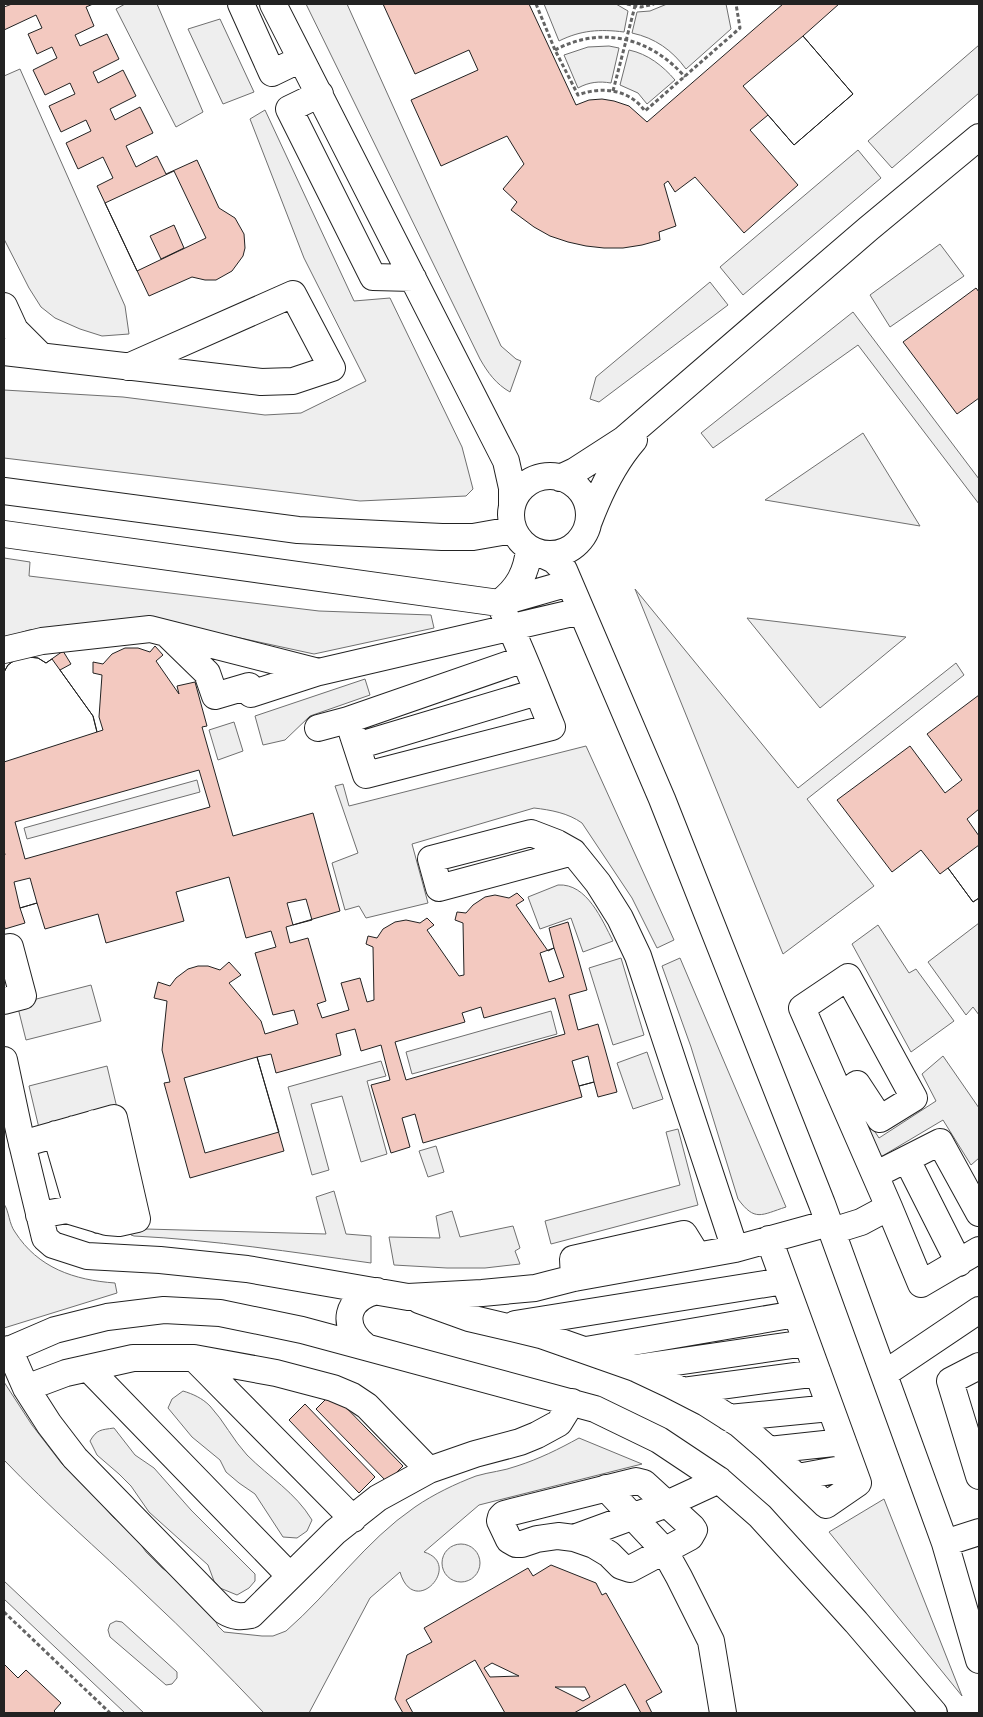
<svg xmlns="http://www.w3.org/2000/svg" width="983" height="1717" font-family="Figtree,sans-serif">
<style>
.green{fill:#eee;stroke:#6f6f6f}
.building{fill:#f3c9c0;stroke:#222;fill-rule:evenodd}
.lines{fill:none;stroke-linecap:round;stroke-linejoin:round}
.street-casing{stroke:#222;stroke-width:28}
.path{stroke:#646464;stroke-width:3;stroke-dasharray:4 2.5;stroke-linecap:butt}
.street{stroke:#fff;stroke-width:26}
</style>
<rect width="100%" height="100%" fill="#fff"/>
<path class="green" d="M 125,4 L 157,4 L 203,112 L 176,127 L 116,9 Z
M 306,4 L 347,4 L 501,346 L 516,359 L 521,361 L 510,392 C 496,384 488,373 480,359 Z
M 544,4 L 616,4 L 628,11 L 624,32 C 600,29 581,30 559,41 Z
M 667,4 L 726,4 L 731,29 L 686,69 C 672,50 655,38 632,33 L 637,12 L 650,11 Z
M 220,19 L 254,92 L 223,104 L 188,29 Z
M 979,45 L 979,93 L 892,168 L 868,141 Z
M 609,46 L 619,48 L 611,83 C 599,81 589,82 578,88 L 564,55 L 588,47 Z
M 629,50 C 648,54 663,66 675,80 L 647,104 L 638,93 L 620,85 Z
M 20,69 L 125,306 L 129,334 L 102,336 L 80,329 L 55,318 L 41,307 L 29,288 L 4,239 L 4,76 Z
M 265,110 L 354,301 L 390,298 L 462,447 L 473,489 L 466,496 L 360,501 L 4,458 L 4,390 L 123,397 L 265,415 L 301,413 L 366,381 L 304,258 L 250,119 Z
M 858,150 L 881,178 L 743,295 L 720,267 Z
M 940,244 L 964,276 L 890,327 L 870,295 Z
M 710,282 L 728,305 L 599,402 L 590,399 L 596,377 Z
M 853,312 L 979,479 L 979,504 L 858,345 L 713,448 L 701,433 Z
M 863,433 L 920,526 L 765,500 Z
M 4,558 L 30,562 L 29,576 L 319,611 L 431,615 L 434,628 L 314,654 L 148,618 L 29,630 L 4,638 Z
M 635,589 L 798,788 L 956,663 L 964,675 L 807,799 L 874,886 L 783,954 Z
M 747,618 L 906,637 L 820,708 Z
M 365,679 L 370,695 L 310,716 L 285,740 L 263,745 L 255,716 Z
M 234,722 L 243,751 L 218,760 L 209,730 Z
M 586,746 L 674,940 L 657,948 L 632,898 L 582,823 C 568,813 551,810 534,808 L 412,844 L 428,903 L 366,918 L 359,906 L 345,910 L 332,863 L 358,853 L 335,786 L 343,784 L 349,806 Z
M 197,780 L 200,792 L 27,839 L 24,828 Z
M 558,885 C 587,883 602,920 613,941 L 583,952 L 571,918 L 540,929 L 528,897 Z
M 979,923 L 979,1015 L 973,1007 L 966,1015 L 928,962 Z
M 878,925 L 909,973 L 916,969 L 954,1021 L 911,1052 L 852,944 Z
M 621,958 L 644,1035 L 613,1045 L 589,968 Z
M 680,958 L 786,1207 C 761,1215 755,1222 738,1199 L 691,1047 L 662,966 Z
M 91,985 L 101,1021 L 26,1040 L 17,1004 Z
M 551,1011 L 557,1034 L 412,1074 L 406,1052 Z
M 647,1052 L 663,1099 L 633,1109 L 617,1063 Z
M 943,1056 L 979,1108 L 979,1158 L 971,1165 L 943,1120 L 879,1158 L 857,1104 L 879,1138 L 936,1101 L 922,1074 Z
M 381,1061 L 386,1076 L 367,1081 L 387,1154 L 361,1162 L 342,1096 L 311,1104 L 329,1170 L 312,1175 L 288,1087 Z
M 107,1066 L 117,1108 L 39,1128 L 29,1086 Z
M 678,1129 L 698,1205 L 551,1244 L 545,1221 L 680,1185 L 666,1132 Z
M 436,1146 L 444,1172 L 428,1177 L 419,1151 Z
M 334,1191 L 346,1234 L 371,1236 L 371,1263 C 292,1252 214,1240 134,1236 L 131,1235 L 130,1233 L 146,1229 L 326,1234 L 316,1197 Z
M 4,1204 C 9,1211 9,1224 15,1232 C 38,1268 74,1280 115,1283 L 117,1293 L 4,1328 Z
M 452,1211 L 460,1237 L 513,1226 L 520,1248 L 515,1251 L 520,1264 L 485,1268 L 447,1268 L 394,1265 L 389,1237 L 440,1238 L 436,1216 Z
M 4,1382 L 32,1425 L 62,1464 L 89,1490 L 114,1518 L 129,1527 L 146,1552 L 162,1568 L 173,1576 L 212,1614 L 218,1626 L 224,1632 L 262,1636 L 273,1636 L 286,1631 C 331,1592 365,1541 415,1507 C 434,1494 455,1484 476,1476 C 489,1472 504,1471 517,1466 C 539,1459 559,1449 579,1438 L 642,1464 L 479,1505 L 424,1552 C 464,1564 414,1620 400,1572 L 370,1598 L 309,1713 L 264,1713 C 225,1672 186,1632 145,1594 C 98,1549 49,1507 4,1460 Z
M 183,1391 C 193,1394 202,1398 210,1406 C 224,1421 233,1440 247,1455 C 270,1478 295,1492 312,1520 L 307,1531 L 297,1538 L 283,1537 L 255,1494 L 239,1483 L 226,1472 L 220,1460 L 192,1437 L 168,1408 L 172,1399 Z
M 114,1428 L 135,1455 L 154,1468 L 191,1510 L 255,1574 L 255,1581 L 249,1588 L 237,1595 L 220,1588 L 214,1581 L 208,1565 L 149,1512 L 131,1486 L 119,1474 L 97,1455 L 90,1441 C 97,1429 101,1430 114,1428 Z
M 884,1499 L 962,1696 L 829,1532 Z
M442 1563a19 19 0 1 1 38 0a19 19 0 1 1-38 0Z
M 4,1581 L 144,1713 L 125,1713 L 4,1599 Z
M 116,1621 L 122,1622 L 177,1672 L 177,1678 L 172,1684 L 166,1685 L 110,1637 L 108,1630 L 110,1624 Z"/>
<path class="building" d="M 12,4 L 93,4 L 86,7 L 94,26 L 75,35 L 80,46 L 107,34 L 119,59 L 93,72 L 98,83 L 123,70 L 136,96 L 110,109 L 115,120 L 140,107 L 153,133 L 126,146 L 136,167 L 157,156 L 166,174 L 197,160 L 219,208 L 235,218 L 244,234 L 245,248 L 243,256 L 232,271 L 216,280 L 205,280 L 192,277 L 149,296 L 97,186 L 113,178 L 103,157 L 78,169 L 66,143 L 91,131 L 86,120 L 61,132 L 49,106 L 75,94 L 70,83 L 45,95 L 33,70 L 57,58 L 52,47 L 37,54 L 28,34 L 42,28 L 36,15 L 4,30 L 4,7 Z
M 383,4 L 529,4 L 576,105 L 589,100 L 602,99 L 614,101 L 629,106 L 647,122 L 783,4 L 839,4 L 803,36 L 853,94 L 794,145 L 768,115 L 750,130 L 798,185 L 744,233 L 695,177 L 675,192 L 668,181 L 664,184 L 676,226 L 659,232 L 660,240 L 642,245 L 623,248 L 604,248 L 586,246 L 568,242 L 550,236 L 534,227 L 511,210 L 517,202 L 503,189 L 524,164 L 507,136 L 441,166 L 411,100 L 478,70 L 469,50 L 415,74 Z
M 803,36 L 853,94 L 794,145 L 743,86 Z
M 174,171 L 206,238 L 137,271 L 105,203 Z
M 174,225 L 184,248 L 161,259 L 150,236 Z
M 976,288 L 979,292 L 979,398 L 957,414 L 903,342 Z
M 155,646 L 163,655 L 156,661 L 179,694 L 177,686 L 195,682 L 207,726 L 202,727 L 233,836 L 313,813 L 340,911 L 286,927 L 290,943 L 308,938 L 326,1001 L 317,1004 L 322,1018 L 349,1010 L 341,983 L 360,978 L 367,1002 L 374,1000 L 373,947 L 366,944 L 368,936 L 377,938 L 383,929 L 395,922 L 406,920 L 420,923 L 427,918 L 434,925 L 427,930 L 459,976 L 464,975 L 463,923 L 455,920 L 457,912 L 466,913 L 473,905 L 485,897 L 495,895 L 509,898 L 517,893 L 524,900 L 516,905 L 548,951 L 554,948 L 549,928 L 568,922 L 587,990 L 569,995 L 578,1030 L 598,1024 L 617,1092 L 598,1097 L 594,1082 L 579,1086 L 582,1097 L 423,1143 L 415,1114 L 402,1118 L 410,1147 L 391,1153 L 371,1085 L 390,1080 L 381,1045 L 361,1051 L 355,1029 L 336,1034 L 341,1055 L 276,1073 L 271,1054 L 257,1057 L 284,1151 L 190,1178 L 164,1083 L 170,1082 L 162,1050 L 167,1001 L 154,998 L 158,982 L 170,986 L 176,978 L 188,969 L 198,966 L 208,966 L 220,970 L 229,962 L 241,975 L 229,983 L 261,1021 L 265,1034 L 298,1024 L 294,1010 L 273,1015 L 255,953 L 276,947 L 271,931 L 246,938 L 229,877 L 176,892 L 184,921 L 106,943 L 98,914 L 45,929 L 37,903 L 20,908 L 25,923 L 5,929 L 4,924 L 4,856 L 5,855 L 4,850 L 4,672 L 8,665 L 15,660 L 28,657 L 38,658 L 46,663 L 63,651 L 71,664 L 60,670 L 93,716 L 97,732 L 103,730 L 99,717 L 102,675 L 93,673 L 93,662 L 103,664 L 112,654 L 125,648 L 138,648 L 150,652 ZM 199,770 L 210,807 L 25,859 L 15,822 ZM 555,998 L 565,1034 L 406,1080 L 395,1042 L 465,1022 L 462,1013 L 481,1007 L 484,1018 Z
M 28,657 L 38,658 L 46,663 L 52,659 L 93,716 L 97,732 L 4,762 L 4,672 L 8,665 L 15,660 Z
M 979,695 L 979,898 L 973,902 L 948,868 L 940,874 L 921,850 L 892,872 L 837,800 L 910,746 L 945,793 L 962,780 L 927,734 Z
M 979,809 L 979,836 L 967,819 Z
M 979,845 L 979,898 L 973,902 L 948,868 Z
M 30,878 L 37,903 L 20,908 L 14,882 Z
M 306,899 L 312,920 L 293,925 L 287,903 Z
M 554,948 L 564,977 L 549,982 L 540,953 Z
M 588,1056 L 594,1082 L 579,1086 L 572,1061 Z
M 257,1057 L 279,1132 L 205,1153 L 184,1078 Z
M 332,1393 L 403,1466 L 387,1482 L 316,1409 Z
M 305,1404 L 375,1477 L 359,1493 L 289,1420 Z
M 551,1565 L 596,1583 L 602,1595 L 606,1593 L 662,1692 L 646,1701 L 652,1713 L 403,1713 L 395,1699 L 407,1655 L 432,1642 L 424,1628 L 528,1568 L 533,1576 ZM 492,1663 L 519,1676 L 490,1677 L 484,1668 ZM 555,1687 L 585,1687 L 590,1697 L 583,1701 Z
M 475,1660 L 505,1713 L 413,1713 L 406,1700 Z
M 4,1664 L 18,1678 L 26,1670 L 61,1703 L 54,1711 L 56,1713 L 4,1713 Z
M 625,1684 L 641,1713 L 574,1713 Z"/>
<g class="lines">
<g class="street-casing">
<path id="street" d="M 241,4 L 272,73 L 301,59
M 273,4 L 506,461 L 512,488 L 512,506
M 320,94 L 289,109 L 373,277 L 413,278
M 4,306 L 15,330 L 41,356
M 4,352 L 261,382 L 293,381 L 332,368 L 293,294 L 128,367
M511 515a39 39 0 1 1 78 0a39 39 0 1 1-78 0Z
M 560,478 L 575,471 L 623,440 L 868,229 L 979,137
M 4,491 L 298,530 L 442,537 L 473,537 L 513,530
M 589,521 C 600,492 613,464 634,440
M 4,534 L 499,603 L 569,583
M 541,554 L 554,560 L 564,570 L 662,799 L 822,1204 L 945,1543 L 979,1660
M 168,635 L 207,673 L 215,696 L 249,686 L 251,694 L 319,672
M 4,650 L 42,641 L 150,629 L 319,672 L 581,611
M 524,659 L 348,720 L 366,775 L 552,727 C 535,686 519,643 499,603 C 518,589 527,572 529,549
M 318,728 L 348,720
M 357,746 L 537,692
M 573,852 L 439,888 L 431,859 L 531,833 L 557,843 L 573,852 L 598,883 L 620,918 L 638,956 L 735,1249
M 4,948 L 10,947 L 23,996 L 4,1001
M 4,1060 L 20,1135 L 45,1238 L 53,1245 L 87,1256 L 160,1260 L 247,1269 L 408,1297 L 482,1293 L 535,1288 L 574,1278 L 735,1249 L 829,1223
M 95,1123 L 115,1205
M 74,1129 L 99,1220
M 56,1134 L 79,1213
M 22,1144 L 114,1118 L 137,1219 L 119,1223 L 107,1222 L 67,1210 L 39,1215
M 907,1160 L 959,1263
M 875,1175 L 940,1142 L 979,1213
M 889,1207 L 921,1284 L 979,1250
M 832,1231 L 861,1222 L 889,1207 C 860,1140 831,1074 802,1008 L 848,977 L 914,1098 L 880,1119 L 857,1084 L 841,1096
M 574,1278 L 573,1259 L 684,1234 L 697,1255
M 419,1300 L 469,1318 L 541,1335 L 635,1368 L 669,1384 L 706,1403 L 739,1424 L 769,1450 L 826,1505 L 858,1483 L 769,1239
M 515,1324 L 784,1281
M 365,1346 C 340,1326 346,1298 377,1291
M 9,1349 L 26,1388 L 49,1424 L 75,1458 L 224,1611 C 234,1617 241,1617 251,1615 L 335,1532 L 378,1498 L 429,1470 L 475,1454 L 520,1442 L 537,1435 L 559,1423 L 572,1402
M 586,1350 L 796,1314
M 4,1352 L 55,1330 L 107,1317 L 164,1310 L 220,1313 L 302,1330 L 595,1409 L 659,1440 L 719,1480 L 760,1516 L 856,1622 L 934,1713
M 194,1358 L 353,1519
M 979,1366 L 950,1381 L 979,1476
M 88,1368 L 290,1576
M 635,1368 L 806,1343
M 884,1374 L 979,1310
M 26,1388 L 66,1373 L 133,1358 L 194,1358 L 276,1373 L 333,1388 L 352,1396 L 367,1406 L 429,1470
M 683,1391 L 818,1373
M 729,1418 L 830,1408
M 769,1450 L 843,1442
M 798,1477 L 852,1467
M 636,1481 L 644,1483 L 692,1527 L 694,1530 L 690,1537 L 630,1569 L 621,1566 L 609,1554 L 594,1545 L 574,1538 L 558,1536 L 537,1539 L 522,1544 L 516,1544 L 509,1540 L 500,1521 L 501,1517 L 504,1514 Z
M 606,1488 L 664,1550 L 679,1577 L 711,1641 L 723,1713
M 574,1538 L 667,1504 L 719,1480
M 945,1543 L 979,1532"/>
</g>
<path class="path" d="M 536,4 L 555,50 L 578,95 C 602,86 629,89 645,111 L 740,28 L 736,4
M 627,4 L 641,7 L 654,4
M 555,50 C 602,25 651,38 685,77
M 613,91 L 635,6
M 4,1612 L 110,1713"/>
<use href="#street" class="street"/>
</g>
<rect width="983" height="1717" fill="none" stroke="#222222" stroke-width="10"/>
</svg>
